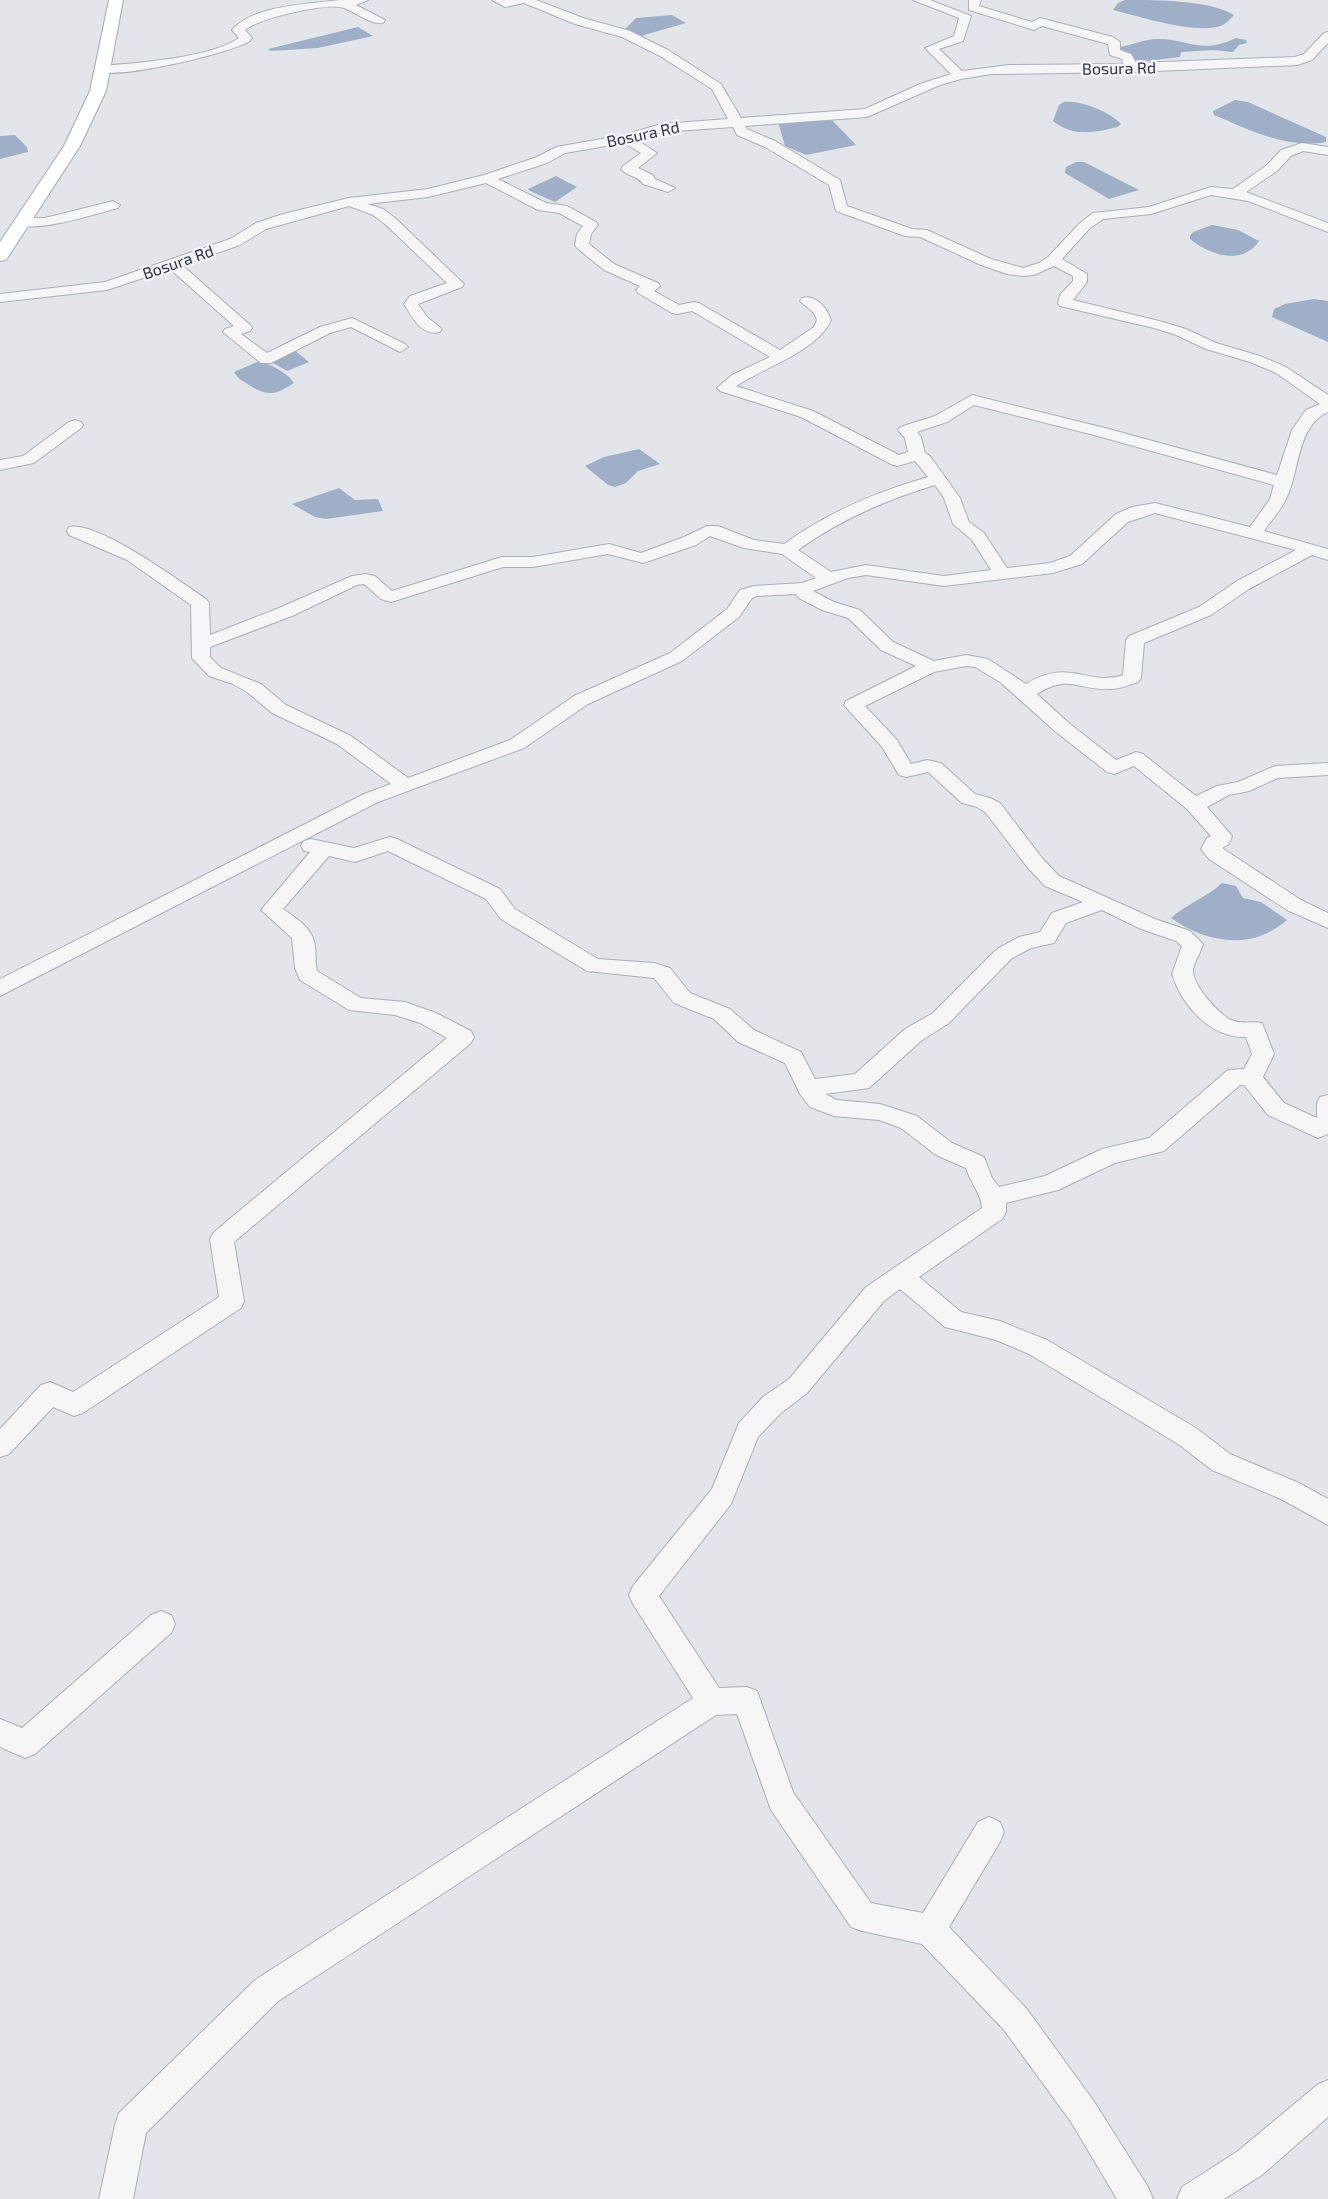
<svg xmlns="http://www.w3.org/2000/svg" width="1328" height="2199" font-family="'Exo 2',sans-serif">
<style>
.water{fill:#9fafc8}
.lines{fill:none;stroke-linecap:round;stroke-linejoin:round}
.minor-casing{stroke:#abafb8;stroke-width:2}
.major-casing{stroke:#a2a8b5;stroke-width:2}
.minor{fill:#f5f6f8;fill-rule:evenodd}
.major{fill:#fff;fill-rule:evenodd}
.labels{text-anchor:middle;stroke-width:5;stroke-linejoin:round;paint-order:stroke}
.far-street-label{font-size:16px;fill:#2b3142;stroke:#f2f4f7}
</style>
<rect width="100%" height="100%" fill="#e2e5ea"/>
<path class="water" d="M 1125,0 C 1158,0 1209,0 1234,15 C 1231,18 1227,23 1223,25 C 1199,36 1138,16 1113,10 L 1118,3 Z
M 672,15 L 686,23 L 641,36 L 625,29 L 636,18 Z
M 358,27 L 373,36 L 318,48 L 271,51 L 268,49 Z
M 1236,38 L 1246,40 L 1247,43 L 1239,45 L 1233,52 L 1213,50 L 1181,52 L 1180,57 L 1139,62 L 1121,52 L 1120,47 C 1132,45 1145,39 1157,39 C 1191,39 1200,55 1236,38 Z
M 1235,100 L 1248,102 L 1317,133 L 1326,137 L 1326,142 C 1286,149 1250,130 1214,115 L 1213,111 Z
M 1064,102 C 1081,100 1110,112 1121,124 L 1117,127 C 1094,133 1073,137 1053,121 L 1059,105 Z
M 831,119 L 856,145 L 806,155 L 785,146 L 778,122 Z
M 15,135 L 27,147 L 28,152 L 0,159 L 0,136 Z
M 1076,162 L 1084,162 L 1139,190 L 1109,199 L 1065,173 L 1066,167 Z
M 556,176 L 577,187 L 555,202 L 530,191 L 528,189 Z
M 1212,225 L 1238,230 L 1259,241 C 1243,266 1209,255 1190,239 L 1190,236 L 1193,232 Z
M 1314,299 L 1328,301 L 1328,342 L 1272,317 L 1274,309 L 1285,304 Z
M 293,349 L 309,362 L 287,371 L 270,361 Z
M 257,362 C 270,363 288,373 294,383 C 276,395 268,397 249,385 C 243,381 238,379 234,372 Z
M 639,449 L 660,464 L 638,471 L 626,483 L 615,487 L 608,485 L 585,466 L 604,457 Z
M 339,488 L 355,500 L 378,499 L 383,511 L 326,519 L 315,517 L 292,504 Z
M 1222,883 L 1236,886 L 1243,898 L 1261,902 L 1287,920 C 1252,951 1206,943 1171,918 C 1187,904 1207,897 1222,883 Z"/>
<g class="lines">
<g class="minor-casing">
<path id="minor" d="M 340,0 L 368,0 L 356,5 L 385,20 L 383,23 C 370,25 356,12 344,8 C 327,2 259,18 245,30 L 252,38 L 250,41 C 232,53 109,82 95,70 L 101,66 C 137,63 210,58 239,38 L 232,30 C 253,5 309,4 340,0 Z
M 492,0 L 536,0 L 583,18 L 630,31 L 668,50 L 721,84 L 741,118 L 865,109 L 920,84 L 951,74 L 925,48 L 954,36 L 959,18 L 913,0 L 930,0 L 971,16 L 963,41 L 939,49 L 962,71 L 1009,65 L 1123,64 L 1122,59 L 1110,55 L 1108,44 L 1042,26 L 1034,30 L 969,10 L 969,0 L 981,0 L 979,6 L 1032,22 L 1040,18 L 1113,37 L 1120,42 L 1120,50 L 1131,54 L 1136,63 L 1295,57 L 1304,54 L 1324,33 L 1328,32 L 1328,43 L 1312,60 L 1297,65 L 1131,72 L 992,74 L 961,79 L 940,85 L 867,117 L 745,126 L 747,129 L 775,141 L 840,180 L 847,206 L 912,229 L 927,230 L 991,259 L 1023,268 L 1039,263 L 1048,257 L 1080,223 L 1093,213 L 1149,207 L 1211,187 L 1233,189 L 1267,165 L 1281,150 L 1302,143 L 1328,147 L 1328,155 L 1303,151 L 1291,156 L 1277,171 L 1246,192 L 1328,223 L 1328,232 L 1248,201 L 1211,195 L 1151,214 L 1103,219 L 1089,229 L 1062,259 L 1087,274 L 1087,282 L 1073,300 L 1163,322 L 1186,329 L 1216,343 L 1260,356 L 1286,367 L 1328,395 L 1328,412 C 1296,426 1300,472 1286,499 C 1281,510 1271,521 1264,531 L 1328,549 L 1328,560 L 1312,555 L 1249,589 L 1211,615 L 1144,643 L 1141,678 L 1138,682 C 1129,685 1120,689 1111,689 C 1078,691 1070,673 1037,694 L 1070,724 L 1116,760 L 1136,752 L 1143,754 L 1196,796 L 1217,786 L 1238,782 L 1275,766 L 1328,763 L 1328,775 L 1278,778 L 1249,791 L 1229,795 L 1207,807 L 1232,836 L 1229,844 L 1222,848 L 1301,900 L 1328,913 L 1328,928 L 1287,910 L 1209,859 L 1201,849 L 1207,838 L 1211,836 L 1187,809 L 1134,766 L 1114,774 L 1107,772 L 1056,732 L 1000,682 L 975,667 L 966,666 L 934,672 L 865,706 L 897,740 L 911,764 L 927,760 L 941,763 L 975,794 L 990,798 L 1000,803 L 1042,858 L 1059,876 L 1155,919 L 1190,931 L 1203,944 C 1201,953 1194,961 1193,971 C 1193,985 1220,1017 1234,1021 C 1243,1024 1252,1021 1262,1023 L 1274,1054 L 1263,1077 L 1284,1103 L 1317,1118 L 1317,1103 L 1320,1097 L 1328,1095 L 1328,1134 L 1318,1138 L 1268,1115 L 1244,1085 L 1240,1085 L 1164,1151 L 1115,1163 L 1058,1190 L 1006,1203 L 1006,1212 L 1002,1219 L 919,1277 L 961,1312 L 1000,1321 L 1047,1340 L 1196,1428 L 1230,1454 L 1299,1483 L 1328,1499 L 1328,1525 L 1281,1499 L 1212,1470 L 1178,1444 L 1029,1354 L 996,1340 L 945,1327 L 900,1289 L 884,1301 L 807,1393 L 781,1413 L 758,1437 L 731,1504 L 659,1596 L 719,1688 L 747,1687 L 757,1691 L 793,1792 L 871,1903 L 923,1913 L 978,1822 L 989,1817 L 1000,1822 L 1004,1832 L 1000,1842 L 949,1927 L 1026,2008 L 1093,2100 L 1148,2187 L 1153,2199 L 1117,2199 L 1071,2122 L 1004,2030 L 922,1944 L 862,1931 L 851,1927 L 771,1810 L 737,1714 L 716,1715 L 277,2002 L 146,2133 L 133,2199 L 99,2199 L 115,2125 L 119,2113 L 255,1980 L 693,1698 L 633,1604 L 629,1595 L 633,1586 L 712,1489 L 739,1423 L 763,1397 L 789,1379 L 866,1287 L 982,1208 C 982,1195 970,1182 966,1168 L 936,1155 L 901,1128 L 879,1120 L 834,1116 L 810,1107 L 800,1094 L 785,1063 L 738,1042 L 714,1019 L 674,1003 L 654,978 L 587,971 L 501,919 L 486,899 L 388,851 L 355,862 L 329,856 L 283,909 C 297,919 313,928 315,946 C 316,954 315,962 317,971 L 361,998 L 405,1002 L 436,1013 L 471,1031 L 474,1037 L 471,1043 L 234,1242 L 244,1301 L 241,1308 L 83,1413 L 74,1416 L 53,1407 L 9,1454 L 0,1457 L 0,1429 L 41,1385 L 50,1382 L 73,1392 L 219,1297 L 210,1239 L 214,1232 L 447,1038 L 420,1023 L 395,1015 L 349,1010 L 300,980 L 295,968 L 292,938 L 261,910 L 310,852 L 304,851 L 301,846 L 304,841 L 311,839 L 354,848 L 390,837 L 397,839 L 500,889 L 515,909 L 598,959 L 654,963 L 670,968 L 690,993 L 730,1009 L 754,1030 L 801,1052 L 815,1079 L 855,1074 L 905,1029 L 933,1013 L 997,949 L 1019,937 L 1040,932 L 1052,913 L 1083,902 L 1045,886 L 1028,868 L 986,813 L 977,807 L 962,803 L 928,772 L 906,777 L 899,775 L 882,747 L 844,705 L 846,701 L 916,666 L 881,650 L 848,618 L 822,610 L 799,598 L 796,594 L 757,596 L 752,598 L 739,617 L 682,661 L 588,704 L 524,748 L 378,802 L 0,996 L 0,979 L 364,794 L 391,784 L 337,744 L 272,713 L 247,692 L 233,684 L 209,676 L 192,658 L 191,605 L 127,560 L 69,535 L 67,531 L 69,527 C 97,520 181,582 206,599 L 209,603 L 210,635 L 279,608 L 352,576 L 365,574 L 375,576 L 392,591 L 502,557 L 533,557 L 609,544 L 641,553 L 684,537 L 707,526 L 718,526 L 754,540 L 784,544 C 828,512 876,492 928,477 L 915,461 L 897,466 L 891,464 L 801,417 L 720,391 L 717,388 L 732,375 L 770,357 L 692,311 L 677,314 L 672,313 L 638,293 L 636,290 L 640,286 L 604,270 L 577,248 L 575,245 L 577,234 L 583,226 L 559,213 L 538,210 L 486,183 L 428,197 L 368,204 L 383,209 L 395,218 L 464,284 L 462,287 L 418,304 L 427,317 L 442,329 L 440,332 C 422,337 412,317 404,304 L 410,296 L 447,283 L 385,224 L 373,215 L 349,206 L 266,229 L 240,245 L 182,265 L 250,325 L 252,328 L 250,331 L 241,334 L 267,353 L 320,327 L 352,318 L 405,344 L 408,347 L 400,352 L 351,327 L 330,333 L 271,363 L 261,363 L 223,332 L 225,329 L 234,326 L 170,269 L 107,290 L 0,302 L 0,294 L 105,282 L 230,239 L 256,223 L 283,214 L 349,198 L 428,189 L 484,175 L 537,157 L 556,147 L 624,135 L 661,124 L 728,119 L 712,89 L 660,56 L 622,37 L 575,24 L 524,3 L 505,7 ZM 733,127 L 737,135 L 765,147 L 829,185 L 836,211 L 905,236 L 920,237 L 981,265 L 1007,274 L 1023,276 L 1034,275 L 1054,266 L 1073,276 L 1073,281 L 1060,295 L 1058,303 L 1060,306 L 1154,328 L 1176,335 L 1206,349 L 1250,362 L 1276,373 L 1320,404 L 1306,410 L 1292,430 L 1277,475 L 1105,428 L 972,395 L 935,416 L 900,427 L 898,430 L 905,438 L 908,452 L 899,455 L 813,411 L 736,386 C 763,368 818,351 831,320 C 827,308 816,294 802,298 L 800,301 L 814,313 L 817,320 L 814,327 L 780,350 L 699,303 L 694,302 L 679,305 L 654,291 L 660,286 L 658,283 L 614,264 L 589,244 L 591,234 L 598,225 L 596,222 L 567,206 L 546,203 L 498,179 L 547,163 L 565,153 L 624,143 L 641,153 L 623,166 L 621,169 C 627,176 638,176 643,184 L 668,192 L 675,188 L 655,179 L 653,175 L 638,168 L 657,153 L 637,140 L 662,132 ZM 974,405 L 1094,435 L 1274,485 L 1270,499 L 1250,527 L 1155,503 L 1132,507 L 1116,514 L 1070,556 L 1050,563 L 1007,568 L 984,533 L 969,522 L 960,498 L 930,456 L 925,453 L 921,437 L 917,432 L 947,422 ZM 935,485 L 944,498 L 953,524 L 972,540 L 991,570 L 944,576 L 866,565 L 831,572 L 798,550 C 840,520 885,500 935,485 ZM 1155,513 L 1296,550 L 1237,581 L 1199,607 L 1129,636 L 1126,640 L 1123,675 C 1088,687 1069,657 1026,684 L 988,659 L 966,655 L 934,661 L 893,642 L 860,610 L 834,602 L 813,591 L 848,578 L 866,575 L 944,586 L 1053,573 L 1082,564 L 1128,522 ZM 710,536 L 744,548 L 782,554 L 816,578 L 802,583 L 754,586 L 740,590 L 727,609 L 670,653 L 574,696 L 510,740 L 408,778 L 351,736 L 286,705 L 261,684 L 221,668 L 210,657 L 210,647 L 292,616 L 357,585 L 364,584 L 381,599 L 391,602 L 503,567 L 533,567 L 608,554 L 643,563 L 696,545 ZM 1102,910 L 1141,929 L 1176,941 L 1182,946 L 1172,974 C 1182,1006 1210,1038 1246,1037 L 1252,1054 L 1244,1069 L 1228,1070 L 1149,1138 L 1102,1149 L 1045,1176 L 999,1187 L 992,1178 L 984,1157 L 952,1143 L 917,1116 L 880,1104 L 837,1100 L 825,1094 L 869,1088 L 921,1041 L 949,1023 L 1011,959 L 1031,948 L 1054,943 L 1066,923 Z
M 113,201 L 120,205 L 118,208 C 98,213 29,236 15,222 L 22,218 L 45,218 Z
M 75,420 L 81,422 L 83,425 L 81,428 L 34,463 L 0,470 L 0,460 L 23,456 L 69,422 Z
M 161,1611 L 171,1615 L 175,1624 L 171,1633 L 35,1754 L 25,1758 L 0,1747 L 0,1719 L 22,1728 L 151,1615 Z
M 1328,2080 L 1328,2117 L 1262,2175 L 1224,2199 L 1177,2199 L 1182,2187 L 1238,2151 L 1317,2085 Z"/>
</g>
<g class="major-casing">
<path id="major" d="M 109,0 L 123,0 L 106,91 L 80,146 L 6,260 L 0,261 L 0,242 L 64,146 L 90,91 Z"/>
</g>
<use href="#minor" class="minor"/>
<use href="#major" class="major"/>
</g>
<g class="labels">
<g class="far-street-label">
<text transform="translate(1119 68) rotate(-1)" y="6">Bosura Rd</text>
<text transform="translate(643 134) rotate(-12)" y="6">Bosura Rd</text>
<text transform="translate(178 262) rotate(-19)" y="6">Bosura Rd</text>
</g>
</g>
</svg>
